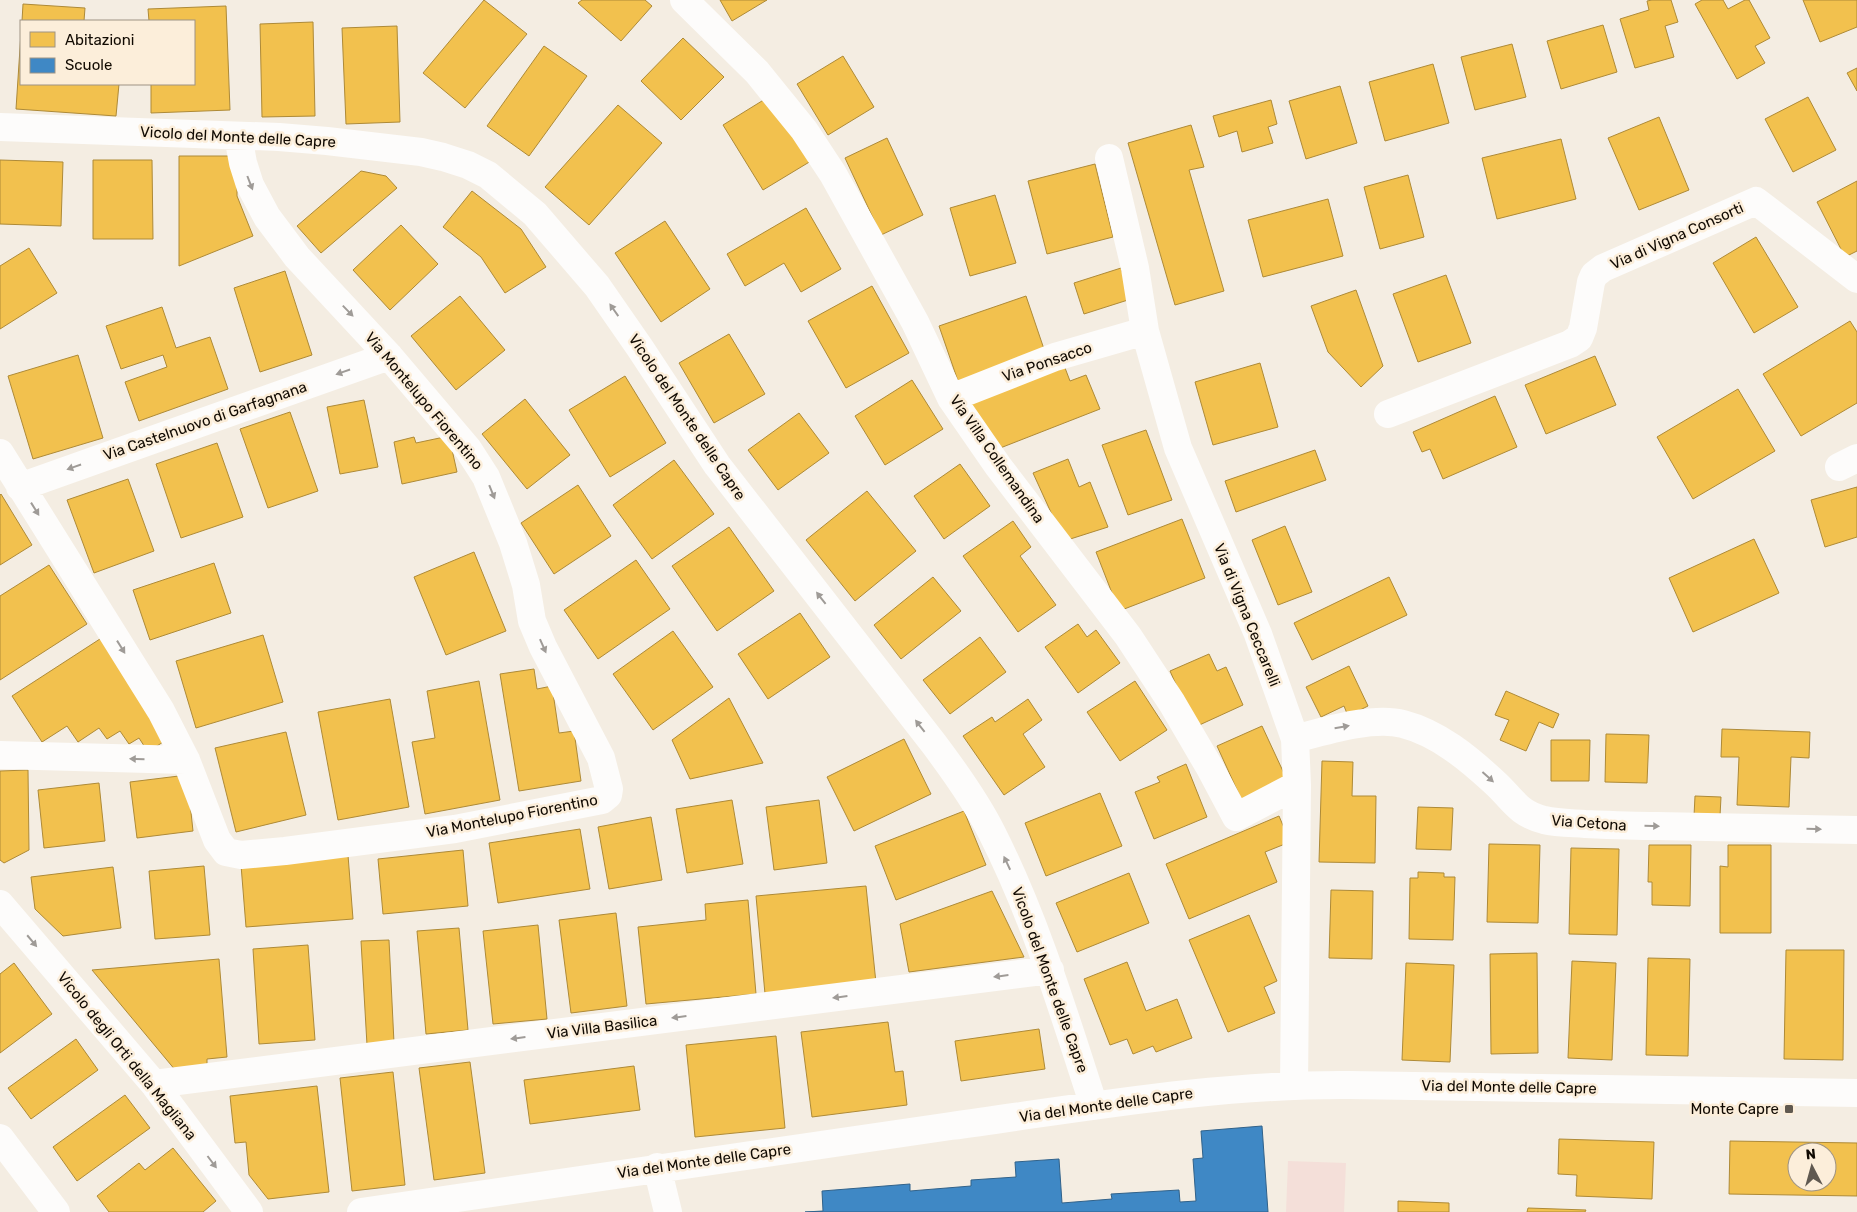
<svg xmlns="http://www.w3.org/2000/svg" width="1857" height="1212" font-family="Rubik,sans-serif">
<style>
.green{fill:#f4dfd9}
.homes{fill:#f2c14e;stroke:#ae8a37;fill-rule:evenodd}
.schools{fill:#3f88c5;stroke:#31628a}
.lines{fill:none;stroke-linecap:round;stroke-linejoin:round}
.minor{stroke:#fdfcfb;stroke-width:28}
.oneway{fill:#9f9b97}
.poi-dot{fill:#605950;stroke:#fceeda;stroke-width:2}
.labels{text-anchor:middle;stroke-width:5;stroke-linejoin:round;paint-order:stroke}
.street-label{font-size:15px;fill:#110a02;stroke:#fceeda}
.poi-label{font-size:15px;fill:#110a02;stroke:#fceeda;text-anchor:end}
</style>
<rect width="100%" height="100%" fill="#f4ede2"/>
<path class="green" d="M 1288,1161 L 1346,1163 L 1344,1212 L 1286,1212 Z"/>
<path class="homes" d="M 484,0 L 527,34 L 465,108 L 423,73 Z
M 582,0 L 645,0 L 652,6 L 621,41 L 578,3 Z
M 720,0 L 767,0 L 732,21 Z
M 1652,0 L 1671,0 L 1678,22 L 1665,26 L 1674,57 L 1635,68 L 1620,19 L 1649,10 L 1647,1 Z
M 1702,0 L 1723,0 L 1728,9 L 1745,0 L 1749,0 L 1770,38 L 1755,46 L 1765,63 L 1737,79 L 1695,4 Z
M 1803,0 L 1857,0 L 1857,27 L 1820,42 Z
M 23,4 L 85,8 L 84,21 L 22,21 Z
M 226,6 L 230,110 L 151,113 L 151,84 L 194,84 L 194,21 L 149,21 L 148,9 Z
M 313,22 L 315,116 L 262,117 L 260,24 Z
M 1603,25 L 1617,72 L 1561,89 L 1547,41 Z
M 397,26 L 400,122 L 346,124 L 342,28 Z
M 21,33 L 21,84 L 119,84 L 116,116 L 16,109 Z
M 683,38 L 724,77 L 681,120 L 641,81 Z
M 1512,44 L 1526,97 L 1475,110 L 1461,57 Z
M 544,46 L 587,76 L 529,156 L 487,126 Z
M 843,56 L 874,107 L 828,135 L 797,84 Z
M 1433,64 L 1449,123 L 1385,141 L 1369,82 Z
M 1857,68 L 1857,91 L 1847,73 Z
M 1340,86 L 1357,143 L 1306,159 L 1289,101 Z
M 770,96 L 811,161 L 763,190 L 723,125 Z
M 1808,97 L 1836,150 L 1793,172 L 1765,119 Z
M 1271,100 L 1277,124 L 1268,127 L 1273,143 L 1242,152 L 1237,131 L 1219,137 L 1213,116 Z
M 618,105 L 662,143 L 589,225 L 545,187 Z
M 1659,117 L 1689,190 L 1639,210 L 1608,138 Z
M 1191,125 L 1204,167 L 1189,170 L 1224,291 L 1175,305 L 1128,143 Z
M 887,138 L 923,215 L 881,235 L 845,158 Z
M 1561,139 L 1576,199 L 1497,219 L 1482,158 Z
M 179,156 L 237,156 L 237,196 L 253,236 L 179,266 Z
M 0,160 L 63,162 L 61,226 L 0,224 Z
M 93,160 L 152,160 L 153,239 L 93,239 Z
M 1095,164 L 1113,237 L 1047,254 L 1028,181 Z
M 361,171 L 386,176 L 397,188 L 321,253 L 297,226 Z
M 1408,175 L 1424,237 L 1380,249 L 1364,187 Z
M 1857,181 L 1857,251 L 1845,257 L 1817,202 Z
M 472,191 L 521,229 L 546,267 L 505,293 L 481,257 L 443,227 Z
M 995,195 L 1016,263 L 970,276 L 950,208 Z
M 1328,199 L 1343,256 L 1263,277 L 1248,220 Z
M 806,208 L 841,269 L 801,292 L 784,263 L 745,286 L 727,254 Z
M 665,221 L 710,289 L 661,322 L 615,253 Z
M 401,225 L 438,264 L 390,310 L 353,270 Z
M 1756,237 L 1798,307 L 1754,333 L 1713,263 Z
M 29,248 L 57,293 L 0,329 L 0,266 Z
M 1121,268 L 1131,299 L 1084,314 L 1074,283 Z
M 285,271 L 312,355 L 260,372 L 234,288 Z
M 1446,275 L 1471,343 L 1418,362 L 1393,294 Z
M 872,286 L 909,353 L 846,388 L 808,321 Z
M 1356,290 L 1383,366 L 1361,387 L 1328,352 L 1311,306 Z
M 460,296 L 505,350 L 456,390 L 411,336 Z
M 1026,296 L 1046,355 L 959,384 L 939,326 Z
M 162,307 L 176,348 L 210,337 L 228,389 L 139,421 L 125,382 L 167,367 L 163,355 L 121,369 L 106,326 Z
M 1850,321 L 1857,332 L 1857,403 L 1801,436 L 1763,374 Z
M 729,334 L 765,394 L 714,423 L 679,363 Z
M 78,355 L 103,438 L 33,459 L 8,376 Z
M 1595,356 L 1616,405 L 1546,434 L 1525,385 Z
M 1062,360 L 1070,381 L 1086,375 L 1100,409 L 990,452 L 967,397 Z
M 1260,363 L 1278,427 L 1213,445 L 1195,382 Z
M 625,376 L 666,443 L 610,477 L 569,410 Z
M 912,380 L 943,429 L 885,465 L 855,416 Z
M 1738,389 L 1775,451 L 1693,499 L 1657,437 Z
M 1495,396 L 1517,447 L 1443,479 L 1430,449 L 1422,452 L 1413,432 Z
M 525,399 L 570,455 L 527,489 L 482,434 Z
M 364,400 L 378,467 L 340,474 L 327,407 Z
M 290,412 L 318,491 L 268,508 L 240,429 Z
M 799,413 L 829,453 L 778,490 L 748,450 Z
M 1146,430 L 1172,500 L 1128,515 L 1102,445 Z
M 449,436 L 457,472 L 402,484 L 394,442 L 414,437 L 416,443 Z
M 217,443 L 243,517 L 181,538 L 156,464 Z
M 1315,450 L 1326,480 L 1236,512 L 1225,481 Z
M 1068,459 L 1079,487 L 1090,482 L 1108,527 L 1064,541 L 1033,473 Z
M 674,460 L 714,514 L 652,559 L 613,505 Z
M 960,464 L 990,506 L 944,539 L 914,496 Z
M 128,479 L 154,551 L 94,573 L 67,500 Z
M 578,485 L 611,536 L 554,574 L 521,523 Z
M 1857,487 L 1857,537 L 1825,547 L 1811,500 Z
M 867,491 L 916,551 L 855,601 L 806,540 Z
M 1,494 L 32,545 L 0,565 L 0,495 Z
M 1182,519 L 1205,578 L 1119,611 L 1096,552 Z
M 1013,521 L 1031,547 L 1020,556 L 1056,605 L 1018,632 L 963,556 Z
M 1285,526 L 1312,592 L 1278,605 L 1252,540 Z
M 729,527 L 774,591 L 717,631 L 672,566 Z
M 1754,539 L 1779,593 L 1693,632 L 1669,578 Z
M 474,552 L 506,631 L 446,655 L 414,577 Z
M 636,560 L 670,609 L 598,659 L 564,610 Z
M 214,563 L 231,613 L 150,640 L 133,590 Z
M 49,565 L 87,624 L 0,680 L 0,596 Z
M 933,577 L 961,611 L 901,659 L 874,625 Z
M 1389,577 L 1407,615 L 1312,660 L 1294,623 Z
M 800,613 L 830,657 L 768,699 L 738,654 Z
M 1078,624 L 1087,637 L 1096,630 L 1120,663 L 1078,693 L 1045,647 Z
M 673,631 L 713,687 L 653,730 L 613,674 Z
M 263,635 L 283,702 L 196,728 L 176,661 Z
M 103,637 L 169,738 L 148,752 L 139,738 L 129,744 L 120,731 L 107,739 L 99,728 L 78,742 L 67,726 L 42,742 L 12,696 Z
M 980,637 L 1006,672 L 950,714 L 923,680 Z
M 1209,654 L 1217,671 L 1226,667 L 1243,705 L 1195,727 L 1170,671 Z
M 1349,666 L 1368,706 L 1348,716 L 1344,706 L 1321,717 L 1306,687 Z
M 534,669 L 537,689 L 552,686 L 559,733 L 574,731 L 581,781 L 519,791 L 500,674 Z
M 479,681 L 500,800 L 425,814 L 412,742 L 435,738 L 427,691 Z
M 1135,681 L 1167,730 L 1120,761 L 1087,712 Z
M 1506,691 L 1559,714 L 1553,728 L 1539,722 L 1526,751 L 1500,740 L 1509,720 L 1495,715 Z
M 729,698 L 763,763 L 690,779 L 672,740 Z
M 390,699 L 409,807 L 338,820 L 318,712 Z
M 1028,699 L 1042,720 L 1023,734 L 1045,767 L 1004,795 L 963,736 L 992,717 L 995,722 Z
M 1262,726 L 1288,782 L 1243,803 L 1217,746 Z
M 1722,729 L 1810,732 L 1809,758 L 1791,757 L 1789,807 L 1737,805 L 1739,757 L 1721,757 Z
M 286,732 L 306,815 L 236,832 L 215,748 Z
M 1606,734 L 1649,735 L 1647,783 L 1605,782 Z
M 904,739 L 931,794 L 854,831 L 827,777 Z
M 1551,740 L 1590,740 L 1589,781 L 1551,781 Z
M 1322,761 L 1353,762 L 1352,796 L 1376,796 L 1375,863 L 1319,862 Z
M 1186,764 L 1207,817 L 1154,839 L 1135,792 L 1160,782 L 1157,777 Z
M 28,770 L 29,850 L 4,863 L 0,860 L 0,771 Z
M 187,775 L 193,831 L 137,838 L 130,782 Z
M 99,783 L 105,841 L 44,848 L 38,790 Z
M 1100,793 L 1122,846 L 1046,876 L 1025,823 Z
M 1695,796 L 1721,797 L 1720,816 L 1694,816 Z
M 732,800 L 743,864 L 687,873 L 676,809 Z
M 819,800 L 827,863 L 774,870 L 766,807 Z
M 1418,807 L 1453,808 L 1451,850 L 1416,849 Z
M 964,811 L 986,865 L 896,900 L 875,846 Z
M 1279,816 L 1290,842 L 1265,852 L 1277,882 L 1189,919 L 1166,864 Z
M 651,817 L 662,880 L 609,889 L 598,827 Z
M 580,829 L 590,889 L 498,903 L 489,843 Z
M 1489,844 L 1540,845 L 1538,923 L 1487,922 Z
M 1649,845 L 1691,845 L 1690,906 L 1652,905 L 1652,882 L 1648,882 Z
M 1728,845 L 1771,845 L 1771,933 L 1720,933 L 1720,866 L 1728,867 Z
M 1571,848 L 1619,849 L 1617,935 L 1569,934 Z
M 463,850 L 468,906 L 383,914 L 378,859 Z
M 348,855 L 353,919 L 246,927 L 241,865 Z
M 204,866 L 210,935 L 155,939 L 149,871 Z
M 113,867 L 121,928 L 63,936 L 35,909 L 31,877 Z
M 1418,872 L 1444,873 L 1444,877 L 1455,877 L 1453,940 L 1409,939 L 1410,878 L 1418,878 Z
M 1129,873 L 1149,923 L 1077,952 L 1056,903 Z
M 866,886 L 876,983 L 765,994 L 756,896 Z
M 1331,890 L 1373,891 L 1372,959 L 1329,958 Z
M 992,891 L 1024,957 L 909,972 L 900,924 Z
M 748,900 L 756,994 L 646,1004 L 638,927 L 706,920 L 705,904 Z
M 616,913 L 627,1006 L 571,1013 L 559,920 Z
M 1249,915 L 1277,981 L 1264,987 L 1275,1013 L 1228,1032 L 1189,940 Z
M 538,925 L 547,1019 L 493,1024 L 483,931 Z
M 459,928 L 468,1030 L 426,1034 L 417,931 Z
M 389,940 L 394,1043 L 367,1045 L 361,941 Z
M 308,945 L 315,1040 L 259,1044 L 253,949 Z
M 1786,950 L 1844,950 L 1843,1060 L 1784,1059 Z
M 1537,953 L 1538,1053 L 1491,1054 L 1490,954 Z
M 1648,958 L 1690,959 L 1688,1056 L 1646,1055 Z
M 219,959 L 227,1057 L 207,1059 L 207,1069 L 176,1071 L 92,970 Z
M 1572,961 L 1616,963 L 1612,1060 L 1568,1058 Z
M 1127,962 L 1146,1011 L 1177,999 L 1192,1038 L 1156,1052 L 1153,1046 L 1133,1054 L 1127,1039 L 1110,1045 L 1084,979 Z
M 14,963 L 52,1014 L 0,1053 L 0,974 Z
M 1406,963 L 1454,965 L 1450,1062 L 1402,1060 Z
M 888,1022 L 895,1072 L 903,1071 L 907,1105 L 812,1117 L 801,1032 Z
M 1039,1029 L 1045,1069 L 961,1081 L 955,1041 Z
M 776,1036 L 785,1128 L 695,1137 L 686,1045 Z
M 76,1039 L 98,1070 L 31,1119 L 8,1088 Z
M 470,1062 L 485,1173 L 434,1180 L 419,1068 Z
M 634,1066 L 640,1110 L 530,1124 L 524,1080 Z
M 393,1072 L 405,1185 L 352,1191 L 340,1078 Z
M 317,1086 L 329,1192 L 268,1199 L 249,1175 L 246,1142 L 235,1143 L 230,1096 Z
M 125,1095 L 150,1128 L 77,1181 L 53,1147 Z
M 1559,1139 L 1654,1142 L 1652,1199 L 1576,1196 L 1577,1175 L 1558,1174 Z
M 1730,1141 L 1857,1143 L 1857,1196 L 1729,1194 ZM 1797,1152 L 1827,1152 L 1827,1182 L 1797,1182 Z
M 173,1148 L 216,1201 L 203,1212 L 109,1212 L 97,1196 L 139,1163 L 145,1170 Z
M 1398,1201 L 1449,1203 L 1449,1212 L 1398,1212 Z
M 1528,1208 L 1586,1210 L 1585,1212 L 1527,1212 Z"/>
<path class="schools" d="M 1262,1126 L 1268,1212 L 805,1212 L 823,1211 L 822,1191 L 910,1184 L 910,1191 L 971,1186 L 971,1180 L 1016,1177 L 1015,1162 L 1059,1159 L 1062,1203 L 1112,1199 L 1111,1194 L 1179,1190 L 1180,1202 L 1196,1201 L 1193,1159 L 1203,1158 L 1201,1131 Z"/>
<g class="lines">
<path class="minor" d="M 684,0 L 757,72 L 804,130 L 833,174 L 915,322 L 951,398 L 998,466 L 1128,636 L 1172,703 L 1210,768 L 1236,817 L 1297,785
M 0,127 L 279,137 L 327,141 L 421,152 L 443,157 L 468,165 L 488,175 L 535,214 L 597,286 L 640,348 L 717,465 L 934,744 C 955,772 976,801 992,833 C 1036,920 1064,1014 1094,1106
M 1109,158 L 1135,268 L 1145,331 L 1178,448 L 1258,634 L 1295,739 L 1297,785 L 1294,1085
M 951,398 L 1055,357 L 1145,331
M 1388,414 L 1570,344 L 1579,338 L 1583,328 L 1591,282 L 1594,275 L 1603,268 L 1756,201 L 1857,279
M 0,453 L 161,711 L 186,760 L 217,840 L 226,852 L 241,855 L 285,851 L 455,829 L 602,800 L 608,795 L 609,789 L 601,758 L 543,647 L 532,621 L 526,585 L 513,543 L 486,477 L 468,449 L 389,356 L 297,257 L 267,217 L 250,185 L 243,163 L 238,136
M 1839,467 L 1857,458
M 20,487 L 389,356
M 1295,739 C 1325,731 1373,716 1403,724 C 1438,733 1468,758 1494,782 C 1513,799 1517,813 1544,820 C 1557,823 1571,823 1585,824 C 1609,825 1633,826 1657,826 C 1724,827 1790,829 1857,830
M 0,755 L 186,760
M 0,904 L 154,1084 L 249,1212
M 154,1084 L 1050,970
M 0,1138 L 56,1212
M 657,1167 L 668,1212
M 361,1212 C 557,1182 754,1154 951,1126 C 1083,1108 1215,1084 1349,1085 L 1857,1093"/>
</g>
<defs><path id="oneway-solid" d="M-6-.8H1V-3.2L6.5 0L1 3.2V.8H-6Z" transform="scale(1.25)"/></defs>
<g class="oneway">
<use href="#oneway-solid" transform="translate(250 183) rotate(69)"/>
<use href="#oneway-solid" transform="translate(614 310) rotate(-125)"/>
<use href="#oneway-solid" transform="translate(348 311) rotate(46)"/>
<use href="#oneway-solid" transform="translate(343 372) rotate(161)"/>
<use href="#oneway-solid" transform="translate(74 467) rotate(161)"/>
<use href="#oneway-solid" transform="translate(492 492) rotate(68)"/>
<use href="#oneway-solid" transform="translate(35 509) rotate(58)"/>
<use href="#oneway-solid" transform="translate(821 598) rotate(-128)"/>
<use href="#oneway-solid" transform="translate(543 646) rotate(66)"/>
<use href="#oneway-solid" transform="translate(121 647) rotate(58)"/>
<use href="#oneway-solid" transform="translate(920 726) rotate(-128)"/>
<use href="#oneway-solid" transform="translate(1342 727) rotate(-10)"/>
<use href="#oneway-solid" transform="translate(137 759) rotate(-179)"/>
<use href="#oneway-solid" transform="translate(1488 777) rotate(42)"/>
<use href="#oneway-solid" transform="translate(1652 826) rotate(1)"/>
<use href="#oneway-solid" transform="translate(1814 829) rotate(1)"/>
<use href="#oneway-solid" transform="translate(1007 863) rotate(-115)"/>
<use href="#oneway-solid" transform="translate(32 941) rotate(50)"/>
<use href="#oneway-solid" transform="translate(1001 976) rotate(173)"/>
<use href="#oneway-solid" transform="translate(840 997) rotate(173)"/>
<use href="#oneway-solid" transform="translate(679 1017) rotate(173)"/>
<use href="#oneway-solid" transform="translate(518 1038) rotate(173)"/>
<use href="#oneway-solid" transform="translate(212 1162) rotate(53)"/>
</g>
<rect class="poi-dot" x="1784" y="1104" width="10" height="10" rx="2.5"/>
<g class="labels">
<g class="street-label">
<text transform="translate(238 137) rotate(3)" y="5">Vicolo del Monte delle Capre</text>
<text transform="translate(1677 236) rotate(-24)" y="5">Via di Vigna Consorti</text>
<text transform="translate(1047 362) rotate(-19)" y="5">Via Ponsacco</text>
<text transform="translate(424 401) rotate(50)" y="5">Via Montelupo Fiorentino</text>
<text transform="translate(687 417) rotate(56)" y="5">Vicolo del Monte delle Capre</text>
<text transform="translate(205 421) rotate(-19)" y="5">Via Castelnuovo di Garfagnana</text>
<text transform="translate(997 459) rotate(55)" y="5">Via Villa Collemandina</text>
<text transform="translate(1247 615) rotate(68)" y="5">Via di Vigna Ceccarelli</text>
<text transform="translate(512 816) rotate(-11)" y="5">Via Montelupo Fiorentino</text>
<text transform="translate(1589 823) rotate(4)" y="5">Via Cetona</text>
<text transform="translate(1050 980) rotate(70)" y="5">Vicolo del Monte delle Capre</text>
<text transform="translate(602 1027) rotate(-7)" y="5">Via Villa Basilica</text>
<text transform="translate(127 1056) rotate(51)" y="5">Vicolo degli Orti della Magliana</text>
<text transform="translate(1509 1087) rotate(1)" y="5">Via del Monte delle Capre</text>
<text transform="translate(1106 1105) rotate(-8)" y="5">Via del Monte delle Capre</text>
<text transform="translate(704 1161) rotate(-8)" y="5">Via del Monte delle Capre</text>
</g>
<g class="poi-label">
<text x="1779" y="1114">Monte Capre</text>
</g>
</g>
<rect x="20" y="20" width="175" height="65" fill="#fceeda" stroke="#9e9384"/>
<rect x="30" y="32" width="25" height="15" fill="#f2c14e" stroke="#9e9384"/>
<text x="65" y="45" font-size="15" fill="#110a02">Abitazioni</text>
<rect x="30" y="58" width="25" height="15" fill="#3f88c5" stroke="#9e9384"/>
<text x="65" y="70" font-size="15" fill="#110a02">Scuole</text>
<g transform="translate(1812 1167) rotate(354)"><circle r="24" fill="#fceeda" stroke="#9e9384"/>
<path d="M0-4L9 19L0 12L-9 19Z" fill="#605950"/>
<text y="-8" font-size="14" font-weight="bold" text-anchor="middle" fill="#110a02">N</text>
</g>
</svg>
